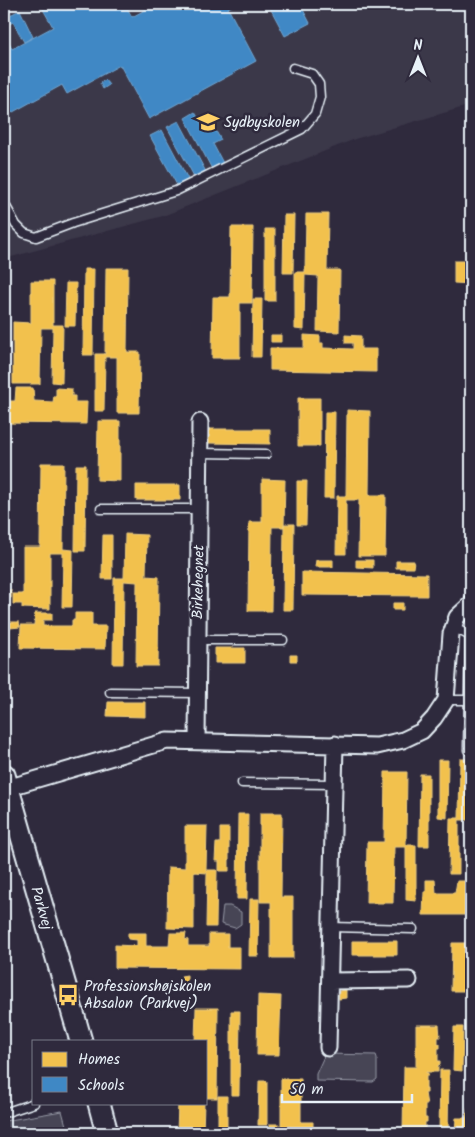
<svg xmlns="http://www.w3.org/2000/svg" width="475" height="1137" font-family="Kalam,sans-serif">
<style>
.built{fill:#3b3749}
.green{fill:#464455;stroke:#979aa6}
.homes{fill:#f2c14e;stroke:#efcf81}
.schools{fill:#3f88c5;stroke:#72a8d4}
.lines{fill:none;stroke-linecap:round;stroke-linejoin:round}
.lane-casing{stroke:#e8f1f8;stroke-width:11}
.street-casing{stroke:#e8f1f8;stroke-width:19}
.secondary-casing{stroke:#e8f1f8;stroke-width:25}
.lane{stroke:#2f2a3d;stroke-width:8}
.street{stroke:#2f2a3d;stroke-width:15}
.secondary{stroke:#2f2a3d;stroke-width:21}
.labels{text-anchor:middle;stroke-width:5;stroke-linejoin:round;paint-order:stroke}
.poi-label{font-size:15px;fill:#e8f1f8;stroke:#2f2a3d;text-anchor:start}
.street-label{font-size:15px;fill:#e8f1f8;stroke:#2f2a3d}
</style>
<rect width="100%" height="100%" fill="#2f2a3d"/>
<filter id="ink" filterUnits="userSpaceOnUse"><feTurbulence type="fractalNoise" baseFrequency=".02" numOctaves="2"/><feDisplacementMap in="SourceGraphic" scale="10" xChannelSelector="R" yChannelSelector="G"/><feConvolveMatrix kernelMatrix="1 2 1 2 8 2 1 2 1" color-interpolation-filters="sRGB"/></filter>
<g filter="url(#ink)">
<path class="built" d="M 4,4 L 471,4 L 471,105 L 355,139 L 163,216 L 4,259 Z"/>
<path class="green" d="M 223,906 L 230,906 L 241,912 L 241,924 L 235,928 L 221,924 Z
M 325,1054 L 376,1055 L 377,1058 L 377,1079 L 373,1082 L 316,1081 L 316,1074 Z
M 62,1111 L 68,1133 L 4,1133 L 4,1121 Z"/>
<path class="homes" d="M 306,214 L 328,214 L 327,270 L 340,270 L 339,332 L 317,331 L 318,276 L 305,275 L 304,330 L 295,329 L 295,272 L 305,272 Z
M 284,215 L 294,215 L 293,273 L 283,273 Z
M 231,227 L 253,227 L 252,303 L 240,303 L 240,358 L 212,358 L 213,297 L 230,297 Z
M 265,229 L 275,229 L 275,301 L 265,301 Z
M 467,249 L 471,249 L 471,284 L 454,283 L 454,261 L 465,261 Z
M 106,268 L 128,268 L 127,352 L 140,352 L 139,413 L 117,413 L 117,357 L 105,357 L 104,411 L 95,411 L 95,354 L 105,354 Z
M 84,269 L 94,269 L 93,355 L 83,355 Z
M 31,281 L 53,281 L 53,325 L 63,325 L 62,383 L 52,382 L 53,328 L 41,328 L 40,384 L 13,384 L 13,322 L 31,323 Z
M 66,283 L 76,283 L 75,326 L 65,326 Z
M 253,299 L 262,299 L 261,357 L 252,357 Z
M 271,335 L 281,335 L 281,342 L 271,342 Z
M 304,335 L 320,336 L 320,343 L 323,343 L 323,348 L 353,349 L 353,343 L 345,343 L 345,335 L 361,336 L 361,349 L 376,349 L 376,372 L 270,370 L 270,348 L 304,348 Z
M 16,388 L 33,388 L 34,401 L 53,402 L 54,396 L 56,396 L 56,388 L 72,389 L 72,396 L 75,396 L 75,402 L 87,402 L 86,424 L 4,423 L 4,401 L 15,401 Z
M 298,398 L 320,398 L 320,446 L 298,446 Z
M 347,410 L 370,411 L 369,495 L 386,495 L 385,556 L 358,556 L 359,500 L 346,500 L 346,554 L 336,554 L 337,496 L 346,496 Z
M 325,412 L 335,412 L 334,498 L 324,498 Z
M 98,421 L 120,421 L 120,481 L 97,480 Z
M 209,429 L 270,429 L 270,444 L 208,443 Z
M 41,463 L 64,463 L 63,549 L 73,550 L 72,607 L 62,607 L 63,553 L 50,553 L 50,609 L 22,608 L 22,604 L 13,604 L 13,594 L 23,594 L 23,547 L 40,547 Z
M 76,465 L 86,465 L 85,551 L 75,551 Z
M 262,479 L 285,480 L 284,527 L 272,527 L 271,611 L 248,611 L 249,522 L 262,522 Z
M 297,481 L 307,481 L 306,525 L 297,525 Z
M 136,485 L 180,485 L 180,500 L 136,500 Z
M 284,524 L 294,524 L 293,610 L 283,610 Z
M 125,534 L 147,535 L 146,576 L 159,577 L 158,666 L 136,666 L 137,582 L 124,581 L 123,664 L 113,664 L 114,578 L 124,578 Z
M 103,535 L 112,535 L 112,579 L 102,579 Z
M 316,560 L 333,560 L 333,567 L 315,567 Z
M 356,560 L 373,560 L 373,568 L 356,567 Z
M 396,561 L 414,561 L 413,568 L 396,568 Z
M 302,572 L 427,574 L 427,596 L 302,595 Z
M 4,590 L 11,590 L 11,598 L 4,598 Z
M 393,603 L 403,603 L 403,610 L 393,610 Z
M 35,613 L 52,613 L 52,620 L 43,620 L 43,626 L 72,626 L 72,620 L 75,620 L 75,613 L 92,613 L 92,626 L 106,626 L 105,649 L 20,648 L 21,625 L 34,625 Z
M 10,622 L 19,622 L 20,627 L 10,628 Z
M 215,648 L 245,648 L 245,663 L 215,663 Z
M 290,655 L 297,655 L 297,661 L 290,661 Z
M 108,702 L 145,702 L 145,717 L 107,716 Z
M 460,759 L 471,759 L 471,820 L 459,820 L 459,874 L 449,874 L 450,818 L 459,818 Z
M 438,760 L 448,760 L 447,818 L 438,817 Z
M 385,772 L 407,772 L 406,845 L 416,845 L 416,901 L 406,900 L 406,847 L 394,847 L 393,903 L 366,903 L 367,842 L 384,842 Z
M 420,774 L 429,774 L 429,846 L 419,846 Z
M 260,813 L 282,813 L 281,897 L 293,897 L 293,958 L 271,958 L 271,902 L 260,902 Z
M 238,814 L 248,814 L 247,899 L 237,899 Z
M 185,826 L 207,826 L 206,870 L 217,870 L 216,927 L 206,927 L 207,873 L 194,872 L 194,929 L 167,928 L 168,867 L 185,868 Z
M 220,828 L 229,828 L 229,871 L 219,871 L 219,861 L 215,861 L 216,843 L 220,843 Z
M 426,880 L 435,880 L 436,893 L 455,893 L 457,881 L 471,881 L 471,915 L 423,915 L 424,892 L 426,892 Z
M 250,899 L 259,899 L 258,956 L 249,956 Z
M 128,933 L 146,933 L 146,946 L 169,946 L 170,933 L 186,933 L 185,939 L 188,940 L 188,946 L 209,946 L 209,934 L 228,934 L 228,947 L 240,947 L 240,969 L 115,968 L 115,945 L 137,946 L 137,940 L 128,939 Z
M 352,941 L 397,941 L 397,955 L 352,955 Z
M 452,943 L 471,943 L 471,991 L 451,991 Z
M 187,975 L 187,983 L 182,983 L 181,976 Z
M 346,990 L 346,998 L 339,999 L 339,991 Z
M 258,995 L 281,996 L 279,1055 L 257,1055 Z
M 196,1008 L 218,1008 L 217,1098 L 206,1098 L 206,1041 L 195,1041 Z
M 231,1011 L 240,1011 L 239,1095 L 231,1095 Z
M 416,1025 L 439,1025 L 440,1037 L 438,1037 L 438,1044 L 440,1044 L 440,1048 L 438,1048 L 438,1061 L 440,1061 L 440,1065 L 438,1065 L 438,1072 L 426,1072 L 426,1073 L 428,1073 L 428,1076 L 426,1076 L 426,1089 L 427,1089 L 427,1093 L 425,1093 L 427,1105 L 425,1105 L 425,1118 L 427,1118 L 427,1122 L 425,1122 L 425,1129 L 427,1129 L 427,1132 L 403,1133 L 404,1067 L 416,1067 Z
M 454,1027 L 463,1027 L 462,1071 L 453,1070 Z
M 440,1070 L 449,1070 L 448,1133 L 439,1133 Z
M 281,1079 L 301,1079 L 301,1122 L 313,1122 L 313,1133 L 290,1133 L 290,1126 L 281,1126 Z
M 259,1081 L 267,1081 L 267,1125 L 258,1125 Z
M 218,1096 L 227,1096 L 227,1133 L 218,1133 Z
M 178,1103 L 204,1103 L 203,1133 L 177,1133 Z
M 469,1105 L 471,1105 L 471,1133 L 455,1133 L 456,1118 L 466,1118 Z
M 270,1124 L 279,1124 L 279,1133 L 270,1133 Z"/>
<path class="schools" d="M 40,4 L 125,4 L 132,17 L 156,4 L 235,4 L 228,8 L 256,61 L 149,119 L 120,65 L 67,94 L 62,85 L 4,117 L 4,34 L 12,49 L 53,27 Z
M 268,4 L 300,4 L 310,23 L 285,36 Z
M 20,10 L 33,37 L 24,42 L 13,22 L 4,27 L 4,16 L 9,13 L 10,15 Z
M 105,80 L 109,85 L 103,89 L 100,83 Z
M 195,112 L 205,131 L 213,126 L 221,140 L 213,144 L 223,163 L 212,169 L 185,118 Z
M 179,121 L 206,172 L 195,178 L 167,127 Z
M 162,130 L 189,181 L 178,187 L 150,136 Z"/>
<g class="lines">
<g class="lane-casing">
<path id="lane" d="M 4,203 L 16,225 L 24,233 L 36,237 L 73,223 L 176,191 L 302,129 L 315,114 L 320,97 L 319,84 L 312,74 L 293,68
M 200,453 L 266,454
M 101,509 L 199,509
M 453,627 L 470,636 L 468,750
M 198,640 L 283,640
M 110,692 L 198,693
M 446,700 L 469,700
M 242,783 L 334,784
M 331,927 L 413,929
M 4,1113 L 34,1103"/>
</g>
<g class="street-casing">
<path id="street" d="M 197,741 L 200,422
M 7,788 L 167,741 L 377,746 L 403,740 L 422,731 L 434,718 L 446,700 L 451,634 L 457,617 L 471,604
M 330,981 L 409,980
M 328,1048 L 335,744"/>
</g>
<g class="secondary-casing">
<path id="secondary" d="M 4,775 L 81,1041
M 99,1103 L 107,1133"/>
</g>
<use href="#lane" class="lane"/>
<use href="#street" class="street"/>
<use href="#secondary" class="secondary"/>
</g>
</g>
<defs>
<g id="school-bare" transform="scale(1.725)"><path d="M0-5L7-2L0 1L-7-2ZM-4 1L0 2.5L4 1V4Q0 6-4 4Z" fill="#ffd166" stroke="#2f2a3d" stroke-width="2.5" paint-order="stroke"/></g>
<g id="bus-bare" transform="scale(1.725)"><path d="M-5-6H5V4H4V6H2V4H-2V6H-4V4H-5ZM-3.5-4V0h7V-4ZM-3.5 1.2v1.5H-2V1.2ZM2 1.2v1.5H3.5V1.2Z" fill="#ffd166" stroke="#2f2a3d" stroke-width="2.5" paint-order="stroke"/></g>
</defs>
<g fill-rule="evenodd">
<use href="#school-bare" x="208" y="122"/>
<use href="#bus-bare" x="68" y="995"/>
</g>
<g class="labels">
<g class="poi-label">
<text x="224" y="127">Sydbyskolen</text>
<text x="84" y="991">Professionshøjskolen<tspan x="84" dy="17">Absalon (Parkvej)</tspan></text>
</g>
<g class="street-label">
<text transform="translate(198 582) rotate(-89)" y="5">Birkehegnet</text>
<text transform="translate(42 908) rotate(74)" y="5">Parkvej</text>
</g>
</g>
<rect width="475" height="1137" fill="none" stroke="#2f2a3d" stroke-width="20"/>
<rect x="10" y="10" width="455" height="1117" fill="none" stroke="#e8f1f8" stroke-width="2" filter="url(#ink)"/>
<rect x="32" y="1040" width="175" height="65" fill="#2f2a3d" stroke="#797a88"/>
<rect x="42" y="1052" width="25" height="15" fill="#f2c14e" stroke="#797a88"/>
<text x="78" y="1064" font-size="15" fill="#e8f1f8">Homes</text>
<rect x="42" y="1077" width="25" height="15" fill="#3f88c5" stroke="#797a88"/>
<text x="78" y="1090" font-size="15" fill="#e8f1f8">Schools</text>
<g transform="translate(418 58)" stroke="#2f2a3d" stroke-width="4" paint-order="stroke">
<path d="M0-4L9 19L0 12L-9 19Z" fill="#e8f1f8"/>
<text y="-8" font-size="14" font-weight="bold" text-anchor="middle" fill="#e8f1f8">N</text>
</g>
<path d="M282 1094v8h130v-8" fill="none" stroke="#e8f1f8" stroke-width="2.5"/>
<text x="290" y="1094" font-size="15" fill="#e8f1f8" stroke="#2f2a3d" stroke-width="4" paint-order="stroke">50 m</text>
</svg>
